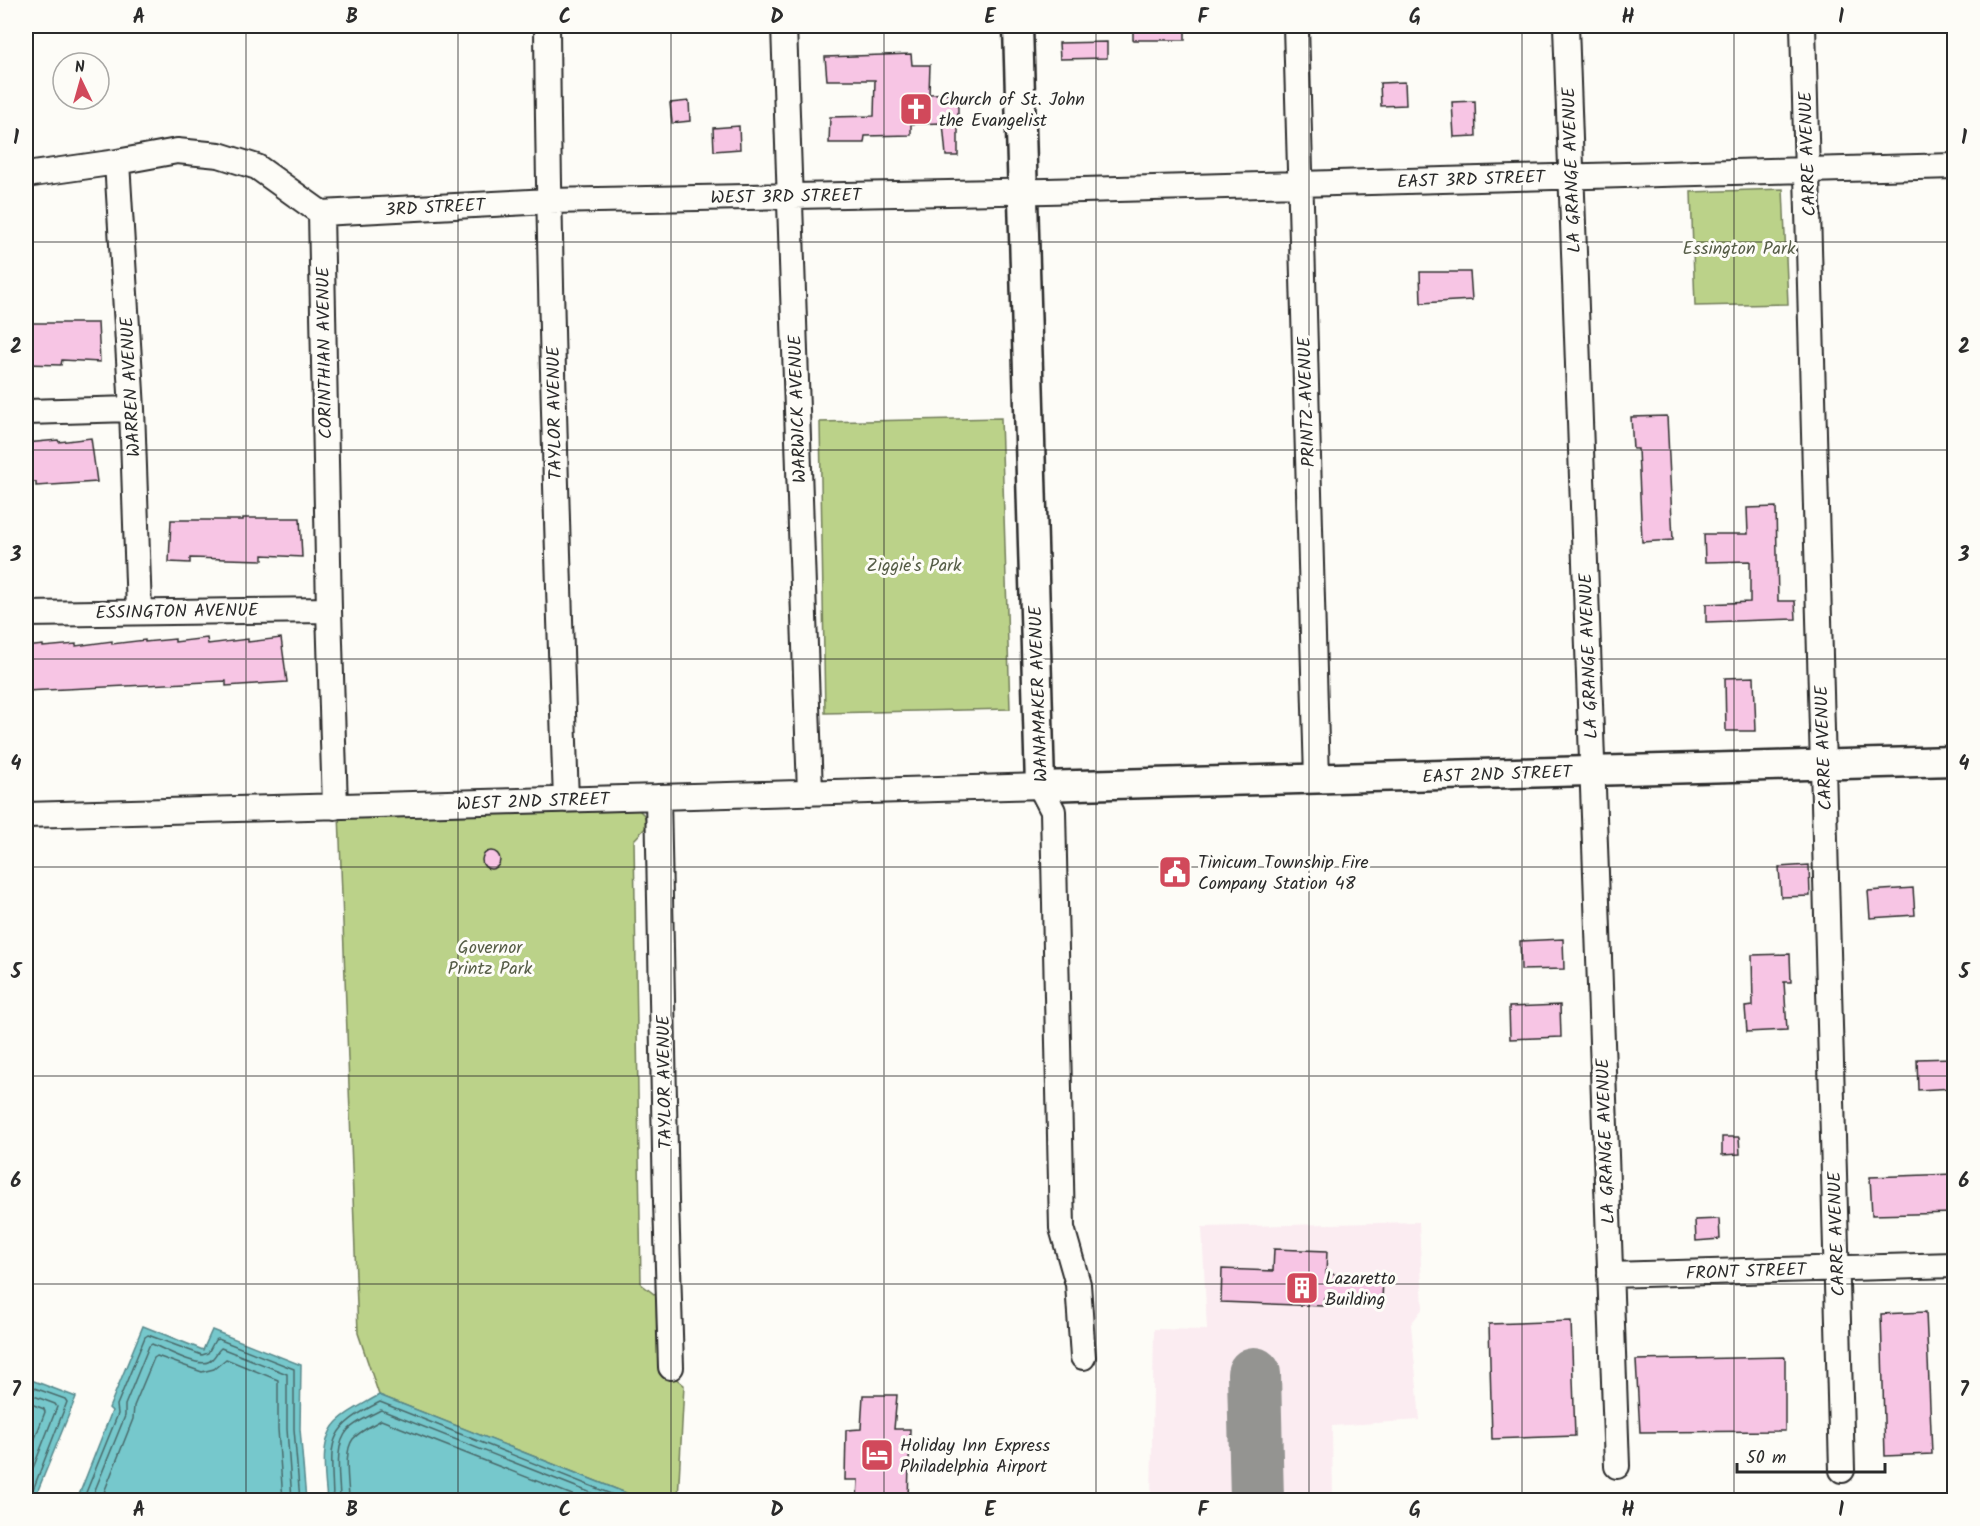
<svg xmlns="http://www.w3.org/2000/svg" width="1980" height="1526" font-family="Kalam,sans-serif">
<style>
.built{fill:#fbecf1}
.green{fill:#bbd289;stroke:#737e5a;stroke-width:1.5}
.water{fill:#76c8cc;stroke:#58898c;stroke-width:1.5}
.lines{fill:none;stroke-linecap:round;stroke-linejoin:round}
.shore{stroke:#496a6b;stroke-width:1.5}
.taxiway{stroke:#949491;stroke-width:54}
.building{fill:#f7c5e4;stroke:#2b2b2b;stroke-width:1.5}
.minor-casing{stroke:#2b2b2b;stroke-width:28}
.tertiary-casing{stroke:#2b2b2b;stroke-width:33}
.minor{stroke:#fdfcf7;stroke-width:24}
.tertiary{stroke:#fdfcf7;stroke-width:28}
.grid{fill:none;stroke:#2b2b2b;stroke-width:1.5;stroke-opacity:0.55}
.labels{text-anchor:middle;stroke-width:6;stroke-linejoin:round;paint-order:stroke}
.poi-label{font-size:18px;fill:#2b2b2b;stroke:#fdfcf7;text-anchor:start}
.street-label{font-size:18px;fill:#2b2b2b;stroke:#fdfcf7}
.park-label{font-size:18px;fill:#565d47;stroke:#fdfcf7}
.neatline{fill:none;stroke:#2b2b2b;stroke-width:2}
.grid-label{font-size:20px;text-anchor:middle;font-weight:bold;fill:#2b2b2b}
</style>
<rect width="100%" height="100%" fill="#fdfcf7"/>
<filter id="ink" filterUnits="userSpaceOnUse"><feTurbulence type="fractalNoise" baseFrequency=".0167" numOctaves="2"/><feDisplacementMap in="SourceGraphic" scale="12" xChannelSelector="R" yChannelSelector="G"/><feConvolveMatrix kernelMatrix="1 2 1 2 8 2 1 2 1" color-interpolation-filters="sRGB"/></filter>
<g filter="url(#ink)">
<path class="built" d="M 1419,1222 L 1423,1308 L 1411,1324 L 1420,1420 L 1332,1426 L 1333,1500 L 1151,1500 L 1154,1329 L 1207,1330 L 1202,1227 Z"/>
<path class="green" d="M 1783,189 L 1788,304 L 1695,306 L 1691,192 Z
M 1001,418 L 1010,709 L 825,713 L 820,422 Z
M 637,808 L 644,815 L 648,825 L 634,840 L 641,1284 L 659,1298 L 664,1369 L 684,1385 L 678,1500 L 636,1500 L 626,1493 L 379,1395 L 358,1333 L 339,813 Z"/>
<path class="water" d="M 143,1326 L 203,1350 L 212,1330 L 301,1365 L 300,1429 L 306,1500 L 77,1500 L 112,1411 L 109,1408 Z
M 26,1378 L 76,1397 L 34,1500 L 26,1500 Z
M 379,1395 L 626,1493 L 636,1500 L 327,1500 C 325,1476 318,1438 339,1420 C 350,1410 366,1403 379,1395 Z
M 1866,1493 L 1866,1500 L 1824,1500 L 1825,1497 Z"/>
<g class="lines">
<path class="shore" d="M 26,1385 L 65,1399 L 67,1402 L 29,1500
M 26,1393 L 55,1404 L 57,1407 L 26,1486
M 26,1402 L 44,1409 L 45,1412 L 26,1462
M 83,1500 L 118,1414 L 117,1405 L 145,1337 L 148,1335 L 202,1355 L 208,1353 L 215,1340 L 218,1339 L 294,1369 L 294,1429 L 300,1500
M 91,1500 L 125,1416 L 125,1405 L 149,1346 L 152,1344 C 164,1349 197,1367 208,1362 C 215,1359 216,1352 221,1348 L 287,1374 L 287,1429 L 292,1500
M 101,1500 L 133,1419 L 134,1406 L 154,1358 L 157,1356 L 202,1372 L 214,1369 L 226,1359 L 278,1380 L 278,1429 L 283,1500
M 333,1500 C 332,1444 322,1431 380,1402 L 626,1500
M 340,1500 C 340,1481 333,1446 348,1430 C 356,1422 371,1415 381,1410 L 609,1500
M 349,1500 C 349,1484 343,1452 353,1439 C 360,1431 373,1425 381,1420 L 585,1500"/>
<path class="taxiway" d="M 1254,1374 L 1257,1500"/>
</g>
<path class="building" d="M 1133,26 L 1185,26 L 1185,40 L 1133,40 Z
M 1107,42 L 1107,58 L 1060,59 L 1059,43 Z
M 911,54 L 912,65 L 930,65 L 929,94 L 958,93 L 958,156 L 946,156 L 943,123 L 911,124 L 911,135 L 865,136 L 864,143 L 829,143 L 830,117 L 874,116 L 875,80 L 827,80 L 825,57 Z
M 1405,82 L 1406,105 L 1381,106 L 1380,83 Z
M 689,101 L 690,121 L 672,123 L 670,103 Z
M 1475,101 L 1476,136 L 1454,137 L 1452,102 Z
M 739,126 L 740,149 L 714,151 L 713,128 Z
M 1420,272 L 1470,272 L 1472,300 L 1421,303 Z
M 26,323 L 98,323 L 100,362 L 62,360 L 61,365 L 26,364 Z
M 1667,416 L 1673,540 L 1642,542 L 1638,449 L 1633,449 L 1631,417 Z
M 91,438 L 97,482 L 36,486 L 36,482 L 26,482 L 26,443 L 58,440 L 59,442 Z
M 1776,507 L 1778,601 L 1795,601 L 1796,619 L 1706,622 L 1706,604 L 1750,602 L 1750,561 L 1705,562 L 1704,534 L 1748,534 L 1747,508 Z
M 243,518 L 300,518 L 302,557 L 263,555 L 263,560 L 190,558 L 190,563 L 169,562 L 171,520 L 243,520 Z
M 207,638 L 208,644 L 248,639 L 248,642 L 281,638 L 287,682 L 226,686 L 226,681 L 26,691 L 26,647 L 43,645 L 43,647 L 76,644 L 76,646 L 112,641 L 112,644 L 145,640 L 145,642 L 175,639 L 175,642 Z
M 1754,677 L 1756,731 L 1726,731 L 1725,678 Z
M482 860a9 9 0 1 1 18 0a9 9 0 1 1-18 0Z
M 1809,865 L 1810,896 L 1781,897 L 1779,867 Z
M 1913,888 L 1915,915 L 1870,918 L 1868,891 Z
M 1563,939 L 1564,969 L 1521,970 L 1520,941 Z
M 1790,954 L 1791,982 L 1784,982 L 1787,1030 L 1747,1032 L 1745,1007 L 1753,1006 L 1752,955 Z
M 1560,1005 L 1561,1037 L 1510,1039 L 1509,1007 Z
M 1954,1058 L 1954,1088 L 1918,1090 L 1917,1059 Z
M 1722,1137 L 1739,1137 L 1740,1154 L 1722,1155 Z
M 1954,1174 L 1954,1213 L 1872,1215 L 1870,1177 Z
M 1719,1219 L 1720,1239 L 1696,1241 L 1695,1220 Z
M 1274,1249 L 1327,1251 L 1326,1274 L 1383,1277 L 1382,1301 L 1324,1298 L 1323,1306 L 1221,1302 L 1222,1269 L 1273,1271 Z
M 1926,1312 L 1932,1454 L 1885,1456 L 1881,1314 Z
M 1571,1321 L 1575,1436 L 1492,1439 L 1489,1324 Z
M 1785,1357 L 1785,1431 L 1640,1432 L 1636,1360 Z
M 863,1395 L 897,1395 L 894,1429 L 910,1429 L 908,1500 L 857,1500 L 858,1480 L 845,1480 L 846,1430 L 861,1429 Z"/>
<g class="lines">
<g class="minor-casing">
<path id="minor" d="M 547,26 C 549,284 557,542 566,800
M 784,26 L 810,793
M 1296,26 L 1317,779
M 1566,26 L 1617,1466
M 1803,26 L 1842,1470
M 117,162 L 132,409 L 139,611
M 26,175 L 117,162 L 177,151 L 219,155 L 257,167 L 321,213
M 321,213 L 549,201 L 1047,191 L 1954,166
M 321,213 L 329,610 L 335,807
M 26,412 L 132,409
M 26,614 L 329,610
M 658,797 L 666,1201 L 671,1367
M 26,815 L 1040,786 L 1053,811 L 1062,1228 L 1078,1284 L 1083,1357
M 1610,1275 L 1954,1265"/>
</g>
<g class="tertiary-casing">
<path id="tertiary" d="M 1018,26 L 1040,786 L 1954,761"/>
</g>
<use href="#minor" class="minor"/>
<use href="#tertiary" class="tertiary"/>
</g>
</g>
<path class="grid" d="M 246,26 L 246,1500M 458,26 L 458,1500M 671,26 L 671,1500M 884,26 L 884,1500M 1096,26 L 1096,1500M 1309,26 L 1309,1500M 1522,26 L 1522,1500M 1734,26 L 1734,1500M 26,242 L 1954,242M 26,450 L 1954,450M 26,659 L 1954,659M 26,867 L 1954,867M 26,1076 L 1954,1076M 26,1284 L 1954,1284"/>
<defs>
<g id="church-square" transform="scale(1.725)"><rect x="-9" y="-9" width="18" height="18" rx="4" fill="#d1495b" stroke="#fdfcf7"/><path d="M-1.2-6h2.4v3.5h3.3v2.4h-3.3V6h-2.4V-.1h-3.3v-2.4h3.3Z" fill="#fff"/></g>
<g id="civic-square" transform="scale(1.725)"><rect x="-9" y="-9" width="18" height="18" rx="4" fill="#d1495b" stroke="#fdfcf7"/><path d="M-.6-6.5H3V-4.5H.6V-3L4-1V1h2V6H-6V1h2V-1L-.6-3ZM-1.2 2.5V6h2.4V2.5Z" fill="#fff"/></g>
<g id="building-square" transform="scale(1.725)"><rect x="-9" y="-9" width="18" height="18" rx="4" fill="#d1495b" stroke="#fdfcf7"/><path d="M-4-6H4V6H1V3H-1V6H-4ZM-2.5-4.3h1.7v1.8h-1.7ZM.8-4.3h1.7v1.8H.8ZM-2.5-1h1.7V.8h-1.7ZM.8-1h1.7V.8H.8Z" fill="#fff"/></g>
<g id="hotel-square" transform="scale(1.725)"><rect x="-9" y="-9" width="18" height="18" rx="4" fill="#d1495b" stroke="#fdfcf7"/><path d="M-6-4.5h1.5V1H6V5H4.5V3h-9V5H-6ZM-4 0a1.8 1.8 0 1 1 3.6 0ZM.5 0V-2.5h3Q6-2.5 6 0Z" fill="#fff"/></g>
</defs>
<g fill-rule="evenodd">
<use href="#church-square" x="916" y="109"/>
<use href="#civic-square" x="1175" y="872"/>
<use href="#building-square" x="1302" y="1288"/>
<use href="#hotel-square" x="877" y="1455"/>
</g>
<g class="labels">
<g class="poi-label">
<text x="939" y="105">Church of St. John<tspan x="939" dy="21">the Evangelist</tspan></text>
<text x="1198" y="868">Tinicum Township Fire<tspan x="1198" dy="21">Company Station 48</tspan></text>
<text x="1325" y="1284">Lazaretto<tspan x="1325" dy="21">Building</tspan></text>
<text x="900" y="1451">Holiday Inn Express<tspan x="900" dy="21">Philadelphia Airport</tspan></text>
</g>
<g class="street-label">
<text transform="translate(1807 154) rotate(-92)" y="6">CARRE AVENUE</text>
<text transform="translate(1571 170) rotate(-92)" y="6">LA GRANGE AVENUE</text>
<text transform="translate(1471 179) rotate(-2)" y="6">EAST 3RD STREET</text>
<text transform="translate(786 196) rotate(-1)" y="6">WEST 3RD STREET</text>
<text transform="translate(435 207) rotate(-3)" y="6">3RD STREET</text>
<text transform="translate(324 353) rotate(-91)" y="6">CORINTHIAN AVENUE</text>
<text transform="translate(130 387) rotate(-93)" y="6">WARREN AVENUE</text>
<text transform="translate(1306 402) rotate(-92)" y="6">PRINTZ AVENUE</text>
<text transform="translate(797 409) rotate(-92)" y="6">WARWICK AVENUE</text>
<text transform="translate(554 413) rotate(-91)" y="6">TAYLOR AVENUE</text>
<text transform="translate(177 611) rotate(-1)" y="6">ESSINGTON AVENUE</text>
<text transform="translate(1588 656) rotate(-92)" y="6">LA GRANGE AVENUE</text>
<text transform="translate(1038 694) rotate(-92)" y="6">WANAMAKER AVENUE</text>
<text transform="translate(1823 748) rotate(-92)" y="6">CARRE AVENUE</text>
<text transform="translate(1497 774) rotate(-2)" y="6">EAST 2ND STREET</text>
<text transform="translate(533 801) rotate(-2)" y="6">WEST 2ND STREET</text>
<text transform="translate(664 1082) rotate(-91)" y="6">TAYLOR AVENUE</text>
<text transform="translate(1605 1141) rotate(-92)" y="6">LA GRANGE AVENUE</text>
<text transform="translate(1836 1234) rotate(-92)" y="6">CARRE AVENUE</text>
<text transform="translate(1746 1271) rotate(-2)" y="6">FRONT STREET</text>
</g>
<g class="park-label">
<text x="1739" y="254">Essington Park</text>
<text x="914" y="571">Ziggie's Park</text>
<text x="490" y="953">Governor<tspan x="490" dy="21">Printz Park</tspan></text>
</g>
</g>
<rect width="1980" height="1526" fill="none" stroke="#fdfcf7" stroke-width="66"/>
<g transform="translate(81 81) rotate(355)"><circle r="28" fill="#fdfcf7" stroke="#a9a8a5" stroke-width="1.5"/>
<path d="M0-4.5L10 22L0 15L-10 22Z" fill="#d1495b"/>
<text y="-9" font-size="16" font-weight="bold" text-anchor="middle" fill="#2b2b2b">N</text>
</g>
<path d="M1737 1463v9h148v-9" fill="none" stroke="#2b2b2b" stroke-width="3"/>
<text x="1746" y="1463" font-size="18" fill="#2b2b2b" stroke="#fdfcf7" stroke-width="4.5" paint-order="stroke">50 m</text>
<rect x="33" y="33" width="1914" height="1460" class="neatline"/>
<g class="grid-label">
<text x="139" y="23">A</text>
<text x="352" y="23">B</text>
<text x="565" y="23">C</text>
<text x="777" y="23">D</text>
<text x="990" y="23">E</text>
<text x="1203" y="23">F</text>
<text x="1415" y="23">G</text>
<text x="1628" y="23">H</text>
<text x="1841" y="23">I</text>
<text x="16" y="144">1</text>
<text x="1964" y="144">1</text>
<text x="16" y="353">2</text>
<text x="1964" y="353">2</text>
<text x="16" y="561">3</text>
<text x="1964" y="561">3</text>
<text x="16" y="770">4</text>
<text x="1964" y="770">4</text>
<text x="16" y="978">5</text>
<text x="1964" y="978">5</text>
<text x="16" y="1187">6</text>
<text x="1964" y="1187">6</text>
<text x="16" y="1396">7</text>
<text x="1964" y="1396">7</text>
<text x="139" y="1516">A</text>
<text x="352" y="1516">B</text>
<text x="565" y="1516">C</text>
<text x="777" y="1516">D</text>
<text x="990" y="1516">E</text>
<text x="1203" y="1516">F</text>
<text x="1415" y="1516">G</text>
<text x="1628" y="1516">H</text>
<text x="1841" y="1516">I</text>
</g>
</svg>
